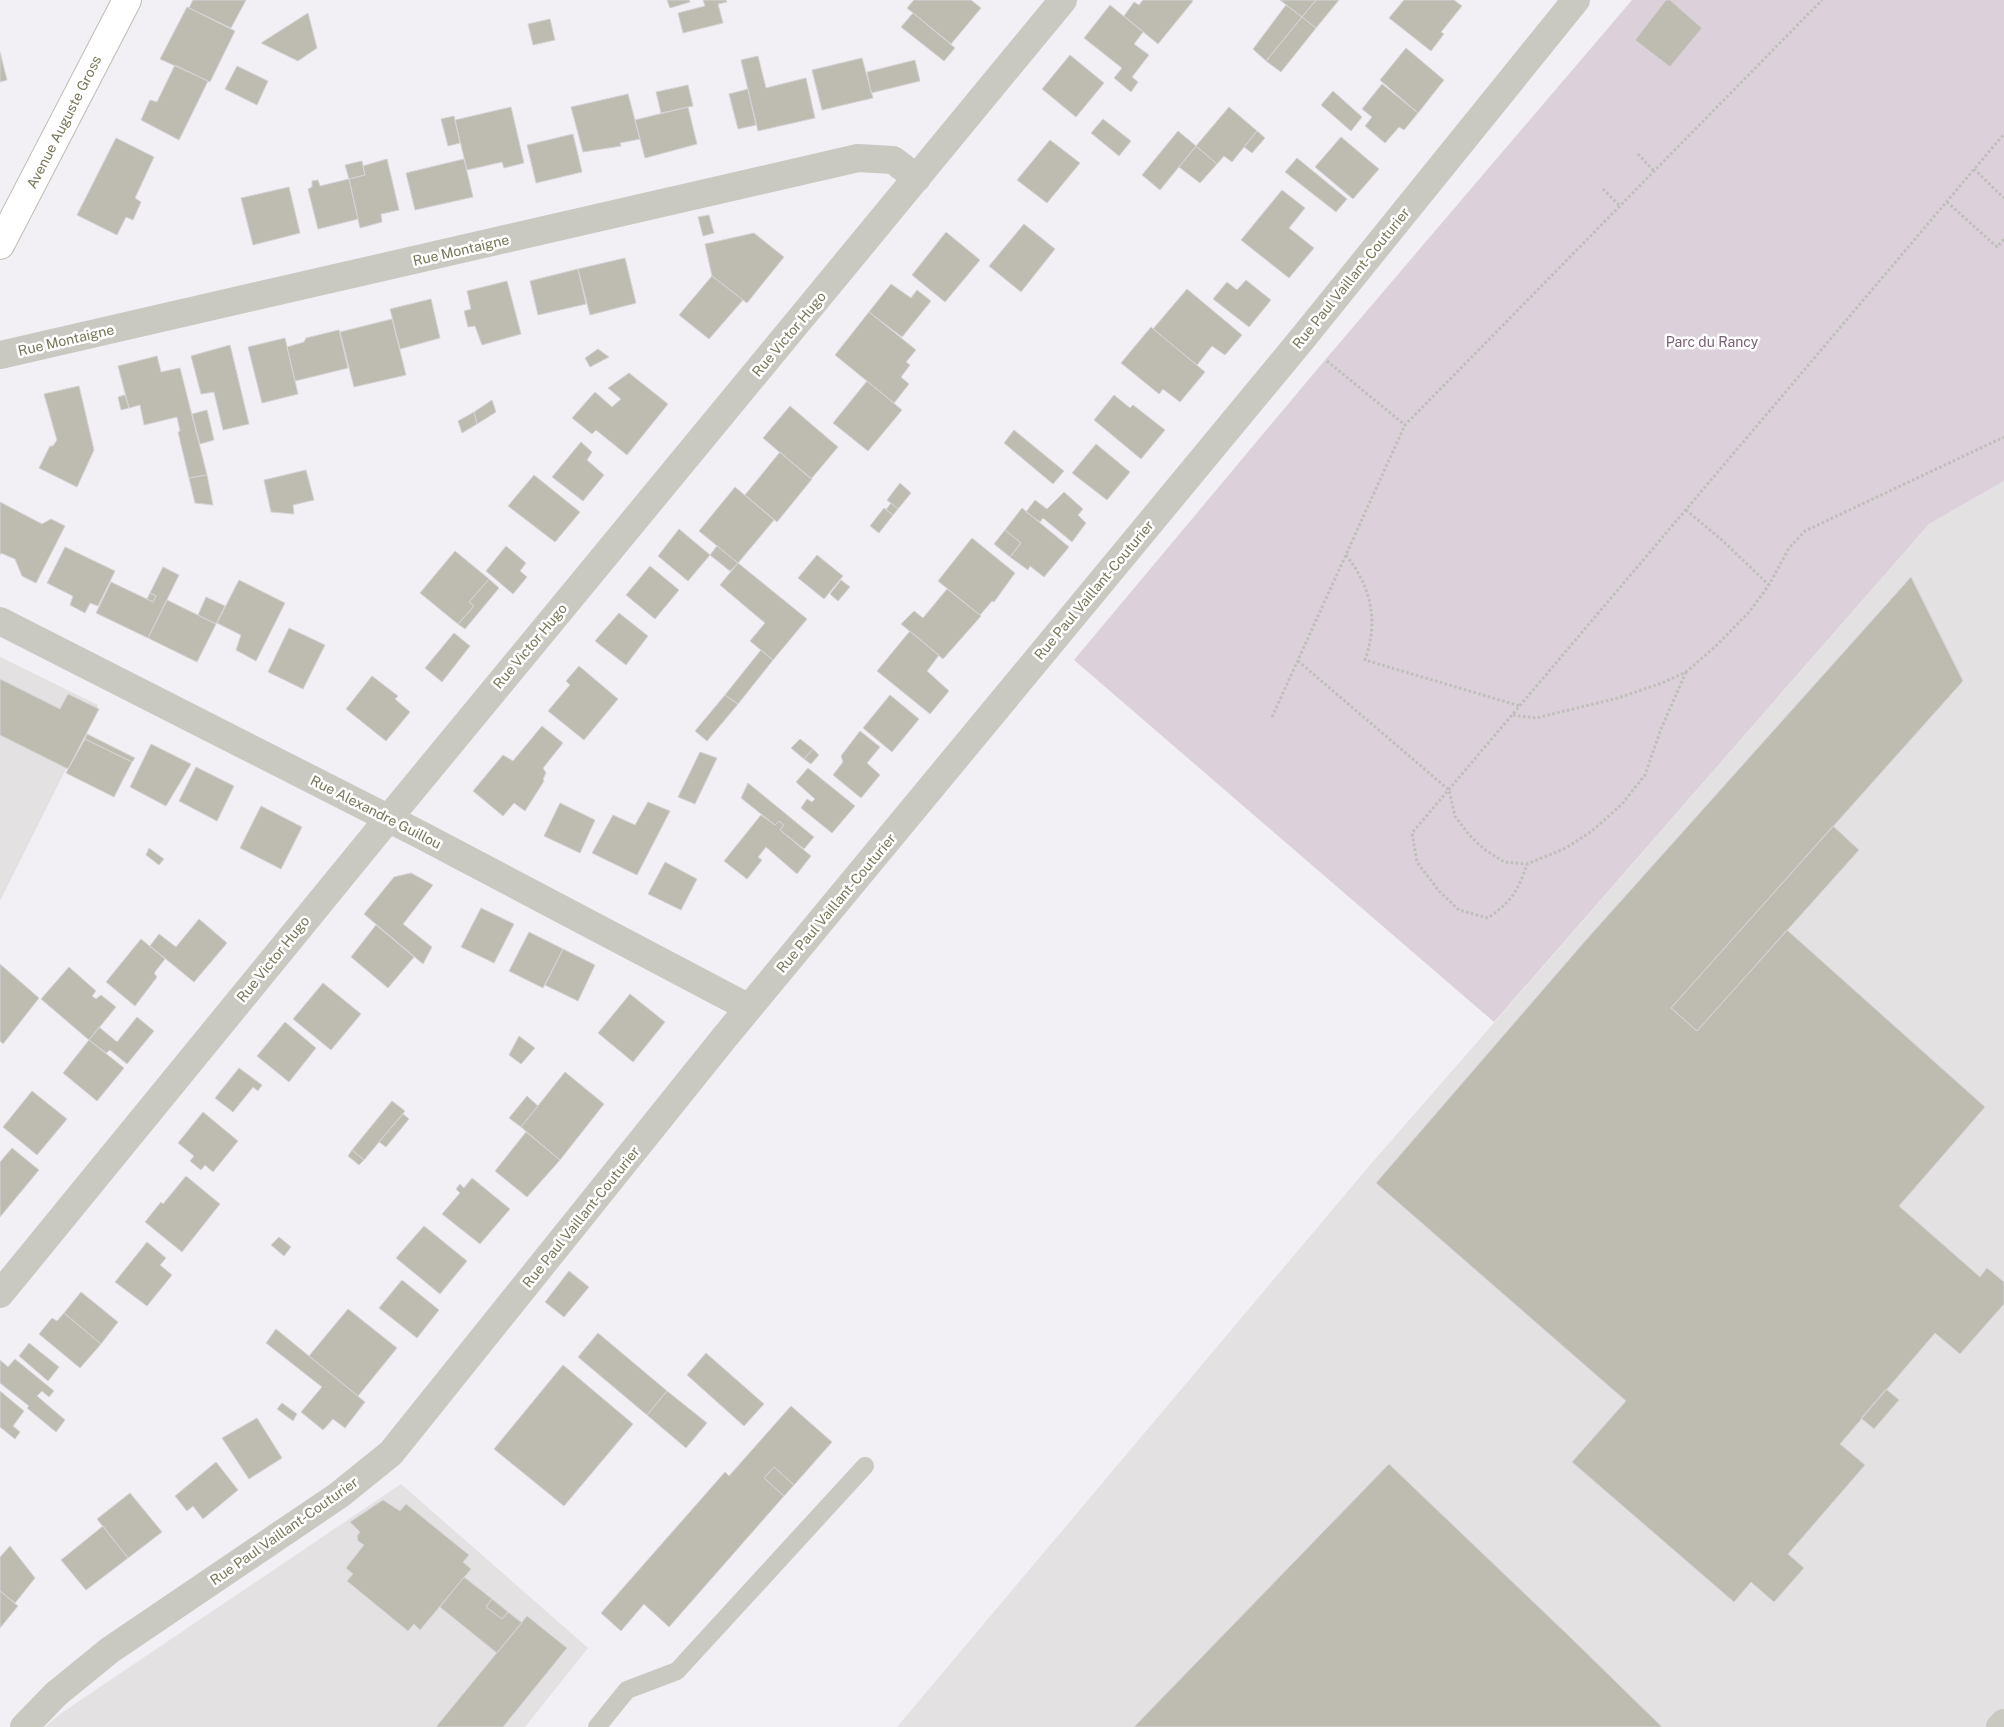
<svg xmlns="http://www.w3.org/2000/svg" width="2004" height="1727" font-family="'Public Sans',sans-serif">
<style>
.built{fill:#e3e1e2}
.green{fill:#dcd0db}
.building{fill:#bebbb1;stroke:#d4d3d5}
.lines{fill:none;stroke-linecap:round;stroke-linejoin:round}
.secondary-casing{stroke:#bdbcb3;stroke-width:30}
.path{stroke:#bfbfba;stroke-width:3;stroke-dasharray:2.5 2.5;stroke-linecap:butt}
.lane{stroke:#c9c8c1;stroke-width:18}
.street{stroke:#c9c8c1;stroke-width:28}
.secondary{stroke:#fff;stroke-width:28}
.labels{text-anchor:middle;stroke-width:5;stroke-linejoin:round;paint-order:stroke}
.street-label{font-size:14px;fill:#787658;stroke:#fff}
.park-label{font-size:14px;fill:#7a6073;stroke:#fff}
</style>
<rect width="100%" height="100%" fill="#f2eff5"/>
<path class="built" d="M 2004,481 L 2004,1727 L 897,1727 L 1370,1165 L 1929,524 Z
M 0,657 L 98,705 L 0,901 Z
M 401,1484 L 588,1648 L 525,1727 L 45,1727 L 60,1714 Z"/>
<path class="green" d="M 1632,0 L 2004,0 L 2004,481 L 1929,524 L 1494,1022 L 1074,660 L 1325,360 Z"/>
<path class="building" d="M 193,0 L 246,0 L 231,28 L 189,8 Z
M 667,0 L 689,0 L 690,2 L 670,8 Z
M 703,0 L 726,0 L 727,2 L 718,4 L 723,23 L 683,33 L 678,13 L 705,6 Z
M 914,0 L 971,0 L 981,8 L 951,44 L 907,8 Z
M 1143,0 L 1192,0 L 1193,1 L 1158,44 L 1124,16 L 1134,2 L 1139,5 Z
M 1280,0 L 1316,0 L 1302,17 Z
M 1316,0 L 1339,0 L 1316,28 L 1302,17 Z
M 1404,0 L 1454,0 L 1462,6 L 1441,32 L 1444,34 L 1431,51 L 1389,18 Z
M 1666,0 L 1670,0 L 1702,28 L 1670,67 L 1635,40 Z
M 1110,5 L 1143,32 L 1134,44 L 1149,55 L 1132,77 L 1138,82 L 1131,92 L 1114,78 L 1122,68 L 1084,38 Z
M 1286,5 L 1302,17 L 1266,61 L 1253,49 Z
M 187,7 L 235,31 L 210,82 L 160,59 Z
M 308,13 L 317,48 L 298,61 L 261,43 Z
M 913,13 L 955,48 L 944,61 L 901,27 Z
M 1302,17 L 1316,28 L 1281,72 L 1266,61 Z
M 550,19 L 555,40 L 533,45 L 528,24 Z
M 1406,48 L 1444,80 L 1418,113 L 1380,80 Z
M 0,52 L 7,80 L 0,82 Z
M 1070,55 L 1104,83 L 1076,117 L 1042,89 Z
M 758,56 L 766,88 L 806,78 L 815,118 L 758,131 L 741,60 Z
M 862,58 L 873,98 L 822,110 L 812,70 Z
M 915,60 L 920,81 L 871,93 L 867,72 Z
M 175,65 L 208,81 L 179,140 L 141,120 L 150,100 L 157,102 Z
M 237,66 L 268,81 L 257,105 L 225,89 Z
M 1382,84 L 1418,113 L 1404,130 L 1399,127 L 1385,143 L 1365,126 L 1372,117 L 1362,109 Z
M 688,85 L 693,106 L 661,113 L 656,92 Z
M 748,89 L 756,125 L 738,129 L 729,94 Z
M 1333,91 L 1362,117 L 1351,131 L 1321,105 Z
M 628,94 L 640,139 L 620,143 L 621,146 L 583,152 L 571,107 Z
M 511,107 L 524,163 L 504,168 L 502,162 L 467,170 L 455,120 Z
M 688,107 L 697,144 L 645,158 L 635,120 Z
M 1229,107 L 1257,131 L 1232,162 L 1224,156 L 1217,164 L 1196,146 Z
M 454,116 L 460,143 L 448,146 L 441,119 Z
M 1103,119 L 1131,141 L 1119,156 L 1091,133 Z
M 1178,131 L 1196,146 L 1160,190 L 1142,175 Z
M 1257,131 L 1265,138 L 1252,153 L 1244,147 Z
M 573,134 L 582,172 L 536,183 L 527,145 Z
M 1341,137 L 1379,169 L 1353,199 L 1315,167 Z
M 116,138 L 154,157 L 135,198 L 141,202 L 133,220 L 126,217 L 117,235 L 77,215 Z
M 1050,140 L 1080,163 L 1047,203 L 1017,180 Z
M 1196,146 L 1217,164 L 1200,183 L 1179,167 Z
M 1297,158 L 1347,199 L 1336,212 L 1285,172 Z
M 387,159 L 399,210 L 381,214 L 382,222 L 360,228 L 349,179 L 365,175 L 363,166 Z
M 464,159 L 473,197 L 415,210 L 406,173 Z
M 362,161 L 365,175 L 349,179 L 345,165 Z
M 349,179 L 358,219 L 318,229 L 308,189 L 312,187 L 312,181 L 318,180 L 320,186 Z
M 289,187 L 300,233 L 253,245 L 241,198 Z
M 1282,190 L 1305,208 L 1289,228 L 1314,248 L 1289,278 L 1241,240 Z
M 709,215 L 714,233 L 703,236 L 698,217 Z
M 1024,224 L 1055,249 L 1021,292 L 989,266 Z
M 946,232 L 980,260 L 945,302 L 912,275 Z
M 754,233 L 784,257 L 747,303 L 712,276 L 705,244 Z
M 625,258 L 636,303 L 590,315 L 578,269 Z
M 578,269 L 586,304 L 538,315 L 530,281 Z
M 712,276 L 743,300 L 709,339 L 679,315 Z
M 1246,280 L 1271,300 L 1249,327 L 1213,299 L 1227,282 L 1237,290 Z
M 507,281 L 521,334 L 482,345 L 475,326 L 468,327 L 464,311 L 471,309 L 467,291 Z
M 891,284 L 911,298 L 917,290 L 931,301 L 902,337 L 869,312 Z
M 1187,289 L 1242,335 L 1225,355 L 1212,346 L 1197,365 L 1153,329 Z
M 431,299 L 440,338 L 400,349 L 390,309 Z
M 869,312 L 916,350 L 906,362 L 910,365 L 901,377 L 909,384 L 894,403 L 835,355 Z
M 392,319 L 406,375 L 354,387 L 340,332 Z
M 1151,327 L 1205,372 L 1180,402 L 1163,389 L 1159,394 L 1121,363 Z
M 339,330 L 348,368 L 295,381 L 287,347 L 304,342 L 306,338 Z
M 285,338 L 298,394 L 262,403 L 248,347 Z
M 230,345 L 249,424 L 223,430 L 214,392 L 201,394 L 191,356 Z
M 598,349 L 609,357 L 590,367 L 585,358 Z
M 157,356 L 161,372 L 180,368 L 207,475 L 189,478 L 178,432 L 180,431 L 177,417 L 144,425 L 140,405 L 129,408 L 118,366 Z
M 629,373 L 668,404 L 627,455 L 596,430 L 592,434 L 572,418 L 595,392 L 612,407 L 621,399 L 608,388 Z
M 867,381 L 902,410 L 868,451 L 833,423 Z
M 79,386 L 94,450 L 77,487 L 39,468 L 50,446 L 53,446 L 57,440 L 44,394 Z
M 125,395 L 129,408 L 121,410 L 118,397 Z
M 1114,395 L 1130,408 L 1133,405 L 1165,430 L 1141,459 L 1094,420 Z
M 492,400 L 496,412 L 477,424 L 474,412 Z
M 790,406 L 838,447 L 811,479 L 763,438 Z
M 207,410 L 214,440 L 200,444 L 192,414 Z
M 474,412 L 477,424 L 462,433 L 458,421 Z
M 1014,430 L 1064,471 L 1053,484 L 1004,443 Z
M 581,442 L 592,452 L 587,460 L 604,475 L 583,501 L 552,477 Z
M 1096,444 L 1130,472 L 1107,500 L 1072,473 Z
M 780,452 L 812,479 L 777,522 L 745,495 Z
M 306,470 L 314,500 L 293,505 L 294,514 L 271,512 L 264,480 Z
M 207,475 L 213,505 L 195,503 L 189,478 Z
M 534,475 L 580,512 L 555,542 L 508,506 Z
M 900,483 L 911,493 L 898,509 L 887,500 Z
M 735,487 L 774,520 L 738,563 L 699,531 Z
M 1064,492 L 1083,509 L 1078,515 L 1086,523 L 1072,542 L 1043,518 L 1040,522 L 1026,512 L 1035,500 L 1047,509 Z
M 0,502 L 42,524 L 51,519 L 65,526 L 36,583 L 22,576 L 15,559 L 1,553 L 0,555 Z
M 891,503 L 898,509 L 893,515 L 886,510 Z
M 884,508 L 893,515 L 879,533 L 870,526 Z
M 1022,508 L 1069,547 L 1044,577 L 1030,566 L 1028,570 L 1010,557 L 1021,543 L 1005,530 Z
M 679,529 L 710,555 L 688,581 L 658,556 Z
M 1005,530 L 1021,543 L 1010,557 L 994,544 Z
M 972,538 L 1015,573 L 994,602 L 992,601 L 980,615 L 938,581 Z
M 506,546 L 526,563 L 520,571 L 527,577 L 513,594 L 486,571 Z
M 717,546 L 738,563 L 730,571 L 710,555 Z
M 65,547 L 115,571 L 98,606 L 90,603 L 85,613 L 70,605 L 73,596 L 47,583 Z
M 455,551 L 489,579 L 469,602 L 474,606 L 458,624 L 420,593 Z
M 817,555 L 843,576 L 824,599 L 798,578 Z
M 738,563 L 807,619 L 773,660 L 750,641 L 765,623 L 720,585 Z
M 650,566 L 679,590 L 655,619 L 626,595 Z
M 163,567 L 179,575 L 148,638 L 96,613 L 111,582 L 153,602 L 156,596 L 150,593 Z
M 1911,577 L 1963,681 L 1671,1008 L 1697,1031 L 1787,930 L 1985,1107 L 1899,1206 L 1980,1277 L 1987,1268 L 2004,1282 L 2004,1304 L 1960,1354 L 1935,1333 L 1840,1444 L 1865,1465 L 1788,1554 L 1804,1568 L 1774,1602 L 1751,1582 L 1734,1602 L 1572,1462 L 1626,1401 L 1376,1183 L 1586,940 Z
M 489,579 L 499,588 L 465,629 L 458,624 L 474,606 L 469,602 Z
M 239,580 L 285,603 L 256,661 L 236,650 L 241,635 L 217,623 Z
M 841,580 L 850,587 L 838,601 L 830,594 Z
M 947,589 L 981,616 L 943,659 L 901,624 L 914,611 L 923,618 Z
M 150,593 L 156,596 L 153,602 L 147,599 Z
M 206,597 L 225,606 L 216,624 L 198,615 Z
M 167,600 L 216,624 L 197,662 L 148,638 Z
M 619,613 L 648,636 L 626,665 L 595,641 Z
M 289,628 L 325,645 L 303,689 L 268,672 Z
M 910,631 L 939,655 L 927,671 L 949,691 L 930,714 L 877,671 Z
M 454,633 L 470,646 L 442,682 L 425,668 Z
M 761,650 L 773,660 L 738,704 L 725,695 Z
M 579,666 L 618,699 L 584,740 L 548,711 L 570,685 L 566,681 Z
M 372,676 L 398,696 L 395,699 L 410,712 L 386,741 L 346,709 Z
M 0,679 L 60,709 L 68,694 L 99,709 L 68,769 L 0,735 Z
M 725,695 L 738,704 L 707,741 L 695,731 Z
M 890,695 L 919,719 L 892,752 L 863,728 Z
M 542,726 L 563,743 L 543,768 L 546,773 L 543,779 L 544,781 L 525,811 L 514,803 L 503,816 L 473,791 L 503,755 L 513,761 Z
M 860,731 L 880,747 L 867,763 L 880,775 L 861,798 L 833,775 L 843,762 L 841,756 Z
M 87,734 L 135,758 L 132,762 L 85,739 Z
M 85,739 L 132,762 L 114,797 L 66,773 Z
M 800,739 L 813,749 L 804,759 L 791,748 Z
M 151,744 L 191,764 L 166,806 L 130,787 Z
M 813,749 L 819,755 L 811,764 L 804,759 Z
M 700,752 L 717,758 L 695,804 L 678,797 Z
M 196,767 L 234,786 L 217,821 L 179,801 Z
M 808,768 L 855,806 L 832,833 L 801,808 L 807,799 L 812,802 L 815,799 L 796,782 Z
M 748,783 L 814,837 L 804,849 L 780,830 L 784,825 L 779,821 L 775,825 L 741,798 Z
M 648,802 L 670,811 L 637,875 L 592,853 L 613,815 L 635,825 Z
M 560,803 L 595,820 L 580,853 L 544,836 Z
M 261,806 L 302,827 L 281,869 L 240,848 Z
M 761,815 L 775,825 L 779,821 L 784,825 L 780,830 L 811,856 L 797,874 L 766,847 L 758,857 L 762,860 L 747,879 L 724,861 Z
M 1833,826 L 1859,850 L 1697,1031 L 1671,1008 Z
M 149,848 L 164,859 L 159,865 L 146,855 Z
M 665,862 L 697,879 L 681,910 L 648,894 Z
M 411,873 L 433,885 L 403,924 L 432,947 L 423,964 L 364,914 L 394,877 Z
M 481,908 L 514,924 L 494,963 L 461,947 Z
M 199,919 L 227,943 L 194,982 L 150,946 L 159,934 L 176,947 Z
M 376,925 L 414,957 L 388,988 L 351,957 Z
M 529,932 L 563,949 L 543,988 L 509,971 Z
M 141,939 L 165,959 L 154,973 L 157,977 L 135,1006 L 106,982 Z
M 563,949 L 595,965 L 578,1001 L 545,985 Z
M 0,964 L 39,998 L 3,1044 L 0,1041 Z
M 69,967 L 96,991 L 92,996 L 96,999 L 101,995 L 116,1007 L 89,1040 L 41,999 Z
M 323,983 L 361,1014 L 331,1050 L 293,1019 Z
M 630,994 L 665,1022 L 633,1062 L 598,1033 Z
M 137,1017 L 154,1031 L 127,1064 L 110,1050 L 106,1053 L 89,1040 L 99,1027 L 117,1042 Z
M 285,1022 L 316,1048 L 289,1082 L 257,1056 Z
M 519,1036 L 535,1048 L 521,1064 L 509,1055 Z
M 89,1040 L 124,1068 L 97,1101 L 63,1073 Z
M 239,1068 L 262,1085 L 258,1091 L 253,1087 L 233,1112 L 215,1098 Z
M 565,1072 L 604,1104 L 560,1160 L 521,1127 Z
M 32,1091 L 67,1119 L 37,1155 L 3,1127 Z
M 527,1096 L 538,1106 L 521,1127 L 509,1118 Z
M 392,1101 L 405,1111 L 364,1160 L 352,1150 Z
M 203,1112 L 238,1141 L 213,1172 L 205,1165 L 201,1170 L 190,1161 L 194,1156 L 178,1143 Z
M 403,1114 L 409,1119 L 386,1147 L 379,1142 Z
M 526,1132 L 560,1160 L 527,1197 L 495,1171 Z
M 12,1148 L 39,1170 L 0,1217 L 0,1162 Z
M 352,1150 L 364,1160 L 359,1165 L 348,1156 Z
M 186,1176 L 220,1204 L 182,1252 L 145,1222 L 161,1202 L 163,1204 Z
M 472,1178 L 510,1209 L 480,1244 L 442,1214 L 460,1193 L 456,1189 L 460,1184 L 464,1188 Z
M 424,1226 L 467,1261 L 440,1294 L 396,1258 Z
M 279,1237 L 291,1247 L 284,1256 L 271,1245 Z
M 147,1242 L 166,1258 L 160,1265 L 172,1275 L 147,1306 L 115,1282 Z
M 569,1271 L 589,1287 L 564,1317 L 545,1302 Z
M 402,1280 L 439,1310 L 417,1338 L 379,1308 Z
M 81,1292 L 118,1322 L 101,1344 L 64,1313 Z
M 348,1309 L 397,1348 L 358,1396 L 309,1356 Z
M 64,1313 L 101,1344 L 80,1368 L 39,1334 L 52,1318 L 57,1321 Z
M 276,1329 L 365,1402 L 345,1428 L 333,1419 L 323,1430 L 301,1412 L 322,1387 L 266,1343 Z
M 598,1333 L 667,1391 L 647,1415 L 578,1357 Z
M 29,1343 L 59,1367 L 48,1381 L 19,1356 Z
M 706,1353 L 764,1404 L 744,1426 L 687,1375 Z
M 15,1359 L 54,1391 L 49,1397 L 42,1391 L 37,1396 L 65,1420 L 56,1432 L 27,1408 L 29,1406 L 0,1383 L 0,1360 L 8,1367 Z
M 563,1365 L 633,1424 L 564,1506 L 494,1449 Z
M 1886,1389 L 1899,1400 L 1874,1429 L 1861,1418 Z
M 0,1391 L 24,1411 L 13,1426 L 20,1432 L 15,1439 L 0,1427 Z
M 667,1391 L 707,1423 L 686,1448 L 647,1415 Z
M 282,1403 L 297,1414 L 293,1421 L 277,1409 Z
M 791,1406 L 832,1442 L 794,1485 L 774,1467 L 764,1478 L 784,1496 L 669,1627 L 644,1604 L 621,1631 L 601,1613 L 725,1472 L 729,1476 Z
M 257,1418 L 282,1458 L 249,1479 L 222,1438 Z
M 216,1462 L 238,1490 L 203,1519 L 193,1506 L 187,1511 L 175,1496 Z
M 1389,1464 L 1571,1638 L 1662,1727 L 1134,1727 Z
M 774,1467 L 794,1485 L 784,1496 L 764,1478 Z
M 130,1493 L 162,1532 L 128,1558 L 97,1519 Z
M 383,1500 L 400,1511 L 406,1504 L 469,1555 L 463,1562 L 471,1569 L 420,1630 L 414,1624 L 408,1631 L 347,1581 L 353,1574 L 346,1568 L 364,1545 L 358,1541 L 357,1536 L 360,1532 L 350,1522 Z
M 103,1526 L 128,1558 L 86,1590 L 61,1560 Z
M 10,1546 L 35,1578 L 15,1603 L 0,1591 L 0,1557 Z
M 464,1577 L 492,1599 L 486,1607 L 502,1619 L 508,1612 L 522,1623 L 497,1653 L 440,1607 Z
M 0,1591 L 18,1606 L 0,1628 Z
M 492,1599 L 508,1612 L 502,1619 L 486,1607 Z
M 527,1616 L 567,1648 L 503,1727 L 436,1727 Z"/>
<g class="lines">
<g class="secondary-casing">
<path id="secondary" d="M 0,245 L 127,0"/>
</g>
<path class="path" d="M 1638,154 L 1654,171
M 1974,169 L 2004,198
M 1603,189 L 1620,206
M 1947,202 L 1997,247 L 2004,239
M 1327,361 L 1405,425
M 1686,510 L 1723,541 L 1769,585
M 1346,555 C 1371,587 1379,620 1365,660 L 1520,706
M 1298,661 L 1449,790 L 1455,816 L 1469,835 L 1484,849 L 1504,862 L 1527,864
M 1686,672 L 1661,729 L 1645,775 L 1622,804 L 1592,831 L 1566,848 L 1527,864 C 1518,891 1512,901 1488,918 L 1459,910 L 1439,891 L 1417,862 L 1412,833 L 2004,134
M 1513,715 L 1536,718 L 1618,698 L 1662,683 L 1686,672 L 1716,646 L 1750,611 L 1769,585 L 1789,548 L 1805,531 L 2004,437
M 1272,717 L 1405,425 L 1822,0"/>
<path class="lane" d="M 597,1727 L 627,1690 L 677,1671 L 865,1466"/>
<path class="street" d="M 0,355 L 858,158 L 893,160 L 917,178
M 0,621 L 421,835 L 749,1008
M 0,1294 L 388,819 L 1063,0
M 24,1727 L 56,1694 L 110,1650 L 339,1495 L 391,1453 L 724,1038 L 1302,339 L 1576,0
M 2000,1727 L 2004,1723"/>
<use href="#secondary" class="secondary"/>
</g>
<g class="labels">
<g class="street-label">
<text transform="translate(64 122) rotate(-63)" y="5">Avenue Auguste Gross</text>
<text transform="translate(461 250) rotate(-13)" y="5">Rue Montaigne</text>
<text transform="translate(1351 278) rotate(-51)" y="5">Rue Paul Vaillant-Couturier</text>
<text transform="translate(789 334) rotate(-50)" y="5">Rue Victor Hugo</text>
<text transform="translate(66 340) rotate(-13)" y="5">Rue Montaigne</text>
<text transform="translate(1094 590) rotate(-50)" y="5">Rue Paul Vaillant-Couturier</text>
<text transform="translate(530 646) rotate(-50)" y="5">Rue Victor Hugo</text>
<text transform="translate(376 812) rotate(27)" y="5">Rue Alexandre Guillou</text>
<text transform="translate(836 903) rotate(-50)" y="5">Rue Paul Vaillant-Couturier</text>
<text transform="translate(273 959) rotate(-51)" y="5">Rue Victor Hugo</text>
<text transform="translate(581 1217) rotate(-51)" y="5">Rue Paul Vaillant-Couturier</text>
<text transform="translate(284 1531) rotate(-35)" y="5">Rue Paul Vaillant-Couturier</text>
</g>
<g class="park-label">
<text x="1712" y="347">Parc du Rancy</text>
</g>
</g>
</svg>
